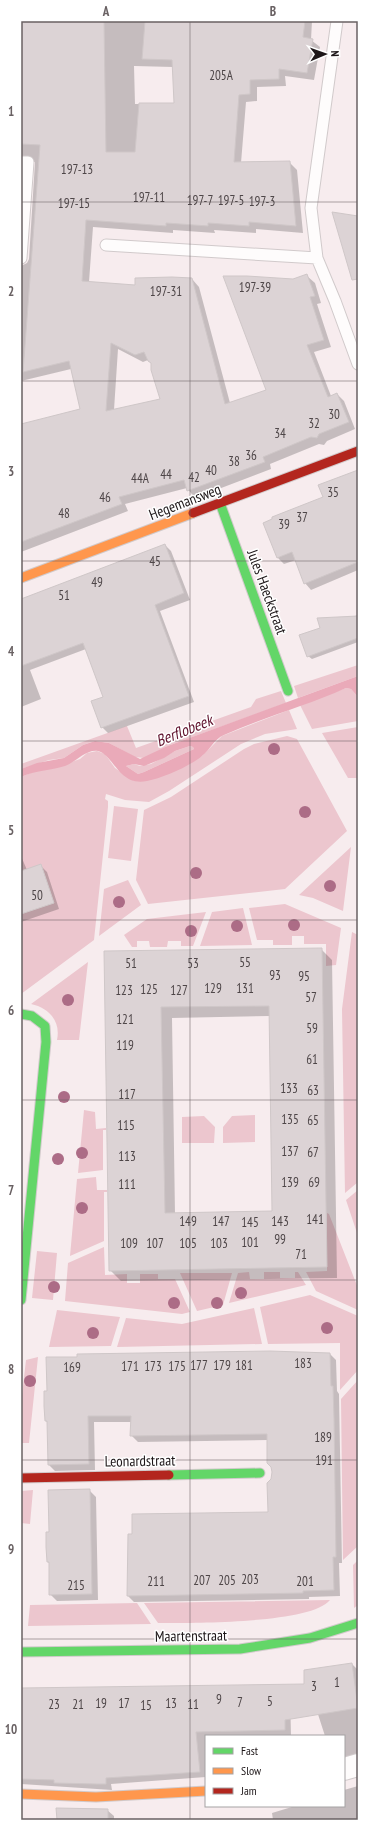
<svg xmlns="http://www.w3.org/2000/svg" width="379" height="1841" font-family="'PT Sans Narrow',sans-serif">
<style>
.green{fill:#ecc6ce}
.water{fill:#eaaab9;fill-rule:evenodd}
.shadow{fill:#0003;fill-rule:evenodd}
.building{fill:#dcd3d5;stroke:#cfc7c8;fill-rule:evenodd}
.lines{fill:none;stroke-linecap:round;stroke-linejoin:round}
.lane-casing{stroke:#d1cacb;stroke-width:13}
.street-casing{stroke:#d1cacb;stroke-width:24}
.fast-casing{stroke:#d1cacb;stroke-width:11}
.slow-casing{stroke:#d1cacb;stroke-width:11}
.jam-casing{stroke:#d1cacb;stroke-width:11}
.lane{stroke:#fefcfc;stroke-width:11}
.street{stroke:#fefcfc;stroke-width:22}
.fast{stroke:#63d668;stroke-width:9}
.slow{stroke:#ff974d;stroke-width:9}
.jam{stroke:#b3261e;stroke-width:9}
.tree{fill:#ac6c86}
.grid{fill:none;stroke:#696163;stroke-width:1;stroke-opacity:0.55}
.labels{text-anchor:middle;stroke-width:3;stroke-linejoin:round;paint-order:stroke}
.number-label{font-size:13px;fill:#4d4547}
.street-label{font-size:15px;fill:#1d1618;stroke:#fff}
.water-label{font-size:16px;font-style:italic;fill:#5f122d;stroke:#fff}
.neatline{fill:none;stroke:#696163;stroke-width:1.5}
.grid-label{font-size:13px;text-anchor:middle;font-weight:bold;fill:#696163}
</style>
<rect width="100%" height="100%" fill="#f7ecee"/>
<path class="green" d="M 358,665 L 358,676 L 298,698 L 294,686 Z
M 346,688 L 351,689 L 358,697 L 358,721 L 312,729 L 300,705 Z
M 281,691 L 286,703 L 165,747 L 144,758 L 135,757 L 109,743 L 95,741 L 83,745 L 64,758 L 49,760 L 21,769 L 21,764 L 127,726 L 136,748 L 251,707 L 256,699 Z
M 289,710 L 297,729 L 265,734 L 241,744 L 169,791 L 149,802 L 125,800 L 106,794 L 105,799 L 108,801 L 108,807 L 94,940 L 21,994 L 21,777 L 35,771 L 54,768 L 80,759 L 87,753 L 97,751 L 105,754 L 115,768 L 134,781 L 202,756 L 222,736 Z
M 358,727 L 358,778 L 348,778 L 322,733 Z
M 287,736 L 297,739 L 347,831 L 285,889 L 148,904 L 136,880 L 144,810 L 171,797 L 244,749 L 254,744 Z
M 190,746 L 193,747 L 194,749 L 144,772 L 138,774 L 126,766 L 134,764 L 140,766 L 151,764 L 175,751 Z
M 114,806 L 138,809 L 131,861 L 108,858 Z
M 351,847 L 343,911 L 313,898 L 299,895 Z
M 128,880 L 141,905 L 99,936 L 104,889 Z
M 285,904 L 341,928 L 336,965 L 326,966 L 326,944 L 304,944 L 304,936 L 292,936 L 292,945 L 273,945 L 273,940 L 257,940 L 249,908 Z
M 243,908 L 252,945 L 200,946 L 212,912 Z
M 206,912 L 193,946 L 181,946 L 181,941 L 168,941 L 167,947 L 150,947 L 149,941 L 137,941 L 137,947 L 132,947 L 124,935 L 147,919 Z
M 352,932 L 358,935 L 358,1182 L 345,1193 L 342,1009 Z
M 88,962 L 79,1040 L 57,1040 C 61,1021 49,1008 31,1004 Z
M 84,1110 L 95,1112 L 96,1129 L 106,1128 L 106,1130 L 103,1130 L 103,1170 L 78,1173 Z
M 255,1115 L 255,1142 L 223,1143 L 223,1127 L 232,1116 Z
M 204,1116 L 215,1127 L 214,1143 L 182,1143 L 182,1117 Z
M 96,1177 L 97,1190 L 107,1190 L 107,1192 L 104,1192 L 104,1241 L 70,1256 L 77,1179 Z
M 358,1190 L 358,1236 L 346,1200 Z
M 327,1213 L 329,1214 L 358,1288 L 358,1310 L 316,1291 L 306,1272 L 327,1271 Z
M 104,1247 L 105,1275 L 127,1274 L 127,1283 L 140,1283 L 140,1274 L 158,1274 L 158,1279 L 175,1279 L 190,1312 L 182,1314 L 65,1301 L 68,1263 Z
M 37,1251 L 57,1253 L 53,1300 L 32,1298 Z
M 249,1272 L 250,1279 L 264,1279 L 264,1272 L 280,1272 L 280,1278 L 295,1278 L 295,1272 L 298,1272 L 306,1285 L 229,1303 L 238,1273 Z
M 180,1273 L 232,1273 L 223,1305 L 197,1311 Z
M 310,1295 L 358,1316 L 358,1370 L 340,1390 L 340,1343 L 268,1344 L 260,1307 Z
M 254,1308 L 262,1344 L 117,1347 L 126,1318 L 182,1324 Z
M 57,1310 L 120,1317 L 111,1346 L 49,1347 Z
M 38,1357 L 29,1443 L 21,1443 L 21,1404 L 26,1360 Z
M 358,1380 L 358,1546 L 343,1560 L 341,1399 Z
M 33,1490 L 30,1524 L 21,1523 L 21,1491 Z
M 358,1560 L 358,1605 L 354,1608 L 353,1565 Z
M 330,1600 C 311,1624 191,1623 158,1623 L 144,1603 Z
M 137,1603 L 151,1624 L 28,1626 L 30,1605 Z"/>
<path class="water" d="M 358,676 L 358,697 L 351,689 L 346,688 C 306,706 264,717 224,735 C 214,739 210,750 202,756 C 190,766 163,778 147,781 C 119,787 114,755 98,751 C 86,749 76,762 65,766 C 50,771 36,770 21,777 L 21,769 L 37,763 L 64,758 L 83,745 L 95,741 L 109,743 L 140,759 L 165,747 ZM 190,746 L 193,747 L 194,749 L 144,772 L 138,774 L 126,766 L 134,764 L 144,766 L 164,758 L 175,751 Z"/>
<path class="shadow" d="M 21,21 L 312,21 L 311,40 L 320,47 L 314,80 L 285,76 L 286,86 L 257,87 L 257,101 L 246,102 L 241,163 L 289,162 L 297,170 L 303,233 L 256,229 L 256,233 L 214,230 L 215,233 L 173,230 L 173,233 L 93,227 L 89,282 L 136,286 L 192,279 L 199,287 L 230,403 L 267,390 L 294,280 L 307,276 L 315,283 L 321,303 L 317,304 L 331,347 L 314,352 L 331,396 L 337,394 L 344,401 L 355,429 L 327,441 L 324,445 L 319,444 L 270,464 L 271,469 L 195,498 L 187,488 L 125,504 L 128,511 L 21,552 L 21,447 L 81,410 L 71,369 L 21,381 L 21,266 L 27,263 L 29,259 L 35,162 L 25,163 L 21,169 ZM 134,66 L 173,67 L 175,104 L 135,104 ZM 118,349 L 143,362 L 148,360 L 152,364 L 162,400 L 114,410 Z
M 358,471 L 358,570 L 311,590 L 305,583 L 296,560 L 284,564 L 278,558 L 264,523 L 324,498 Z
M 165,545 L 171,551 L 190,600 L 160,611 L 194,702 L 108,733 L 102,727 L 105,697 L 86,649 L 30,670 L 41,699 L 21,707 L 21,600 Z
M 358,615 L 358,642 L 312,659 L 308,656 L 349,618 Z
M 21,856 L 27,870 L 41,866 L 47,872 L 59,909 L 21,922 Z
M 321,949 L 332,960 L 337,1278 L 121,1281 L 110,1270 L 105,952 ZM 270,1016 L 273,1212 L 175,1214 L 172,1018 Z
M 330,1354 L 336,1360 L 337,1391 L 339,1394 L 342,1563 L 339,1563 L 340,1596 L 309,1597 L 309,1599 L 134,1602 L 128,1596 L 269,1513 L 273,1472 L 268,1440 L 138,1442 L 131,1435 L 132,1422 L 94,1422 L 95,1470 L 55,1471 L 49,1465 L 48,1423 L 46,1421 Z
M 89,1490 L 96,1497 L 98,1600 L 57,1601 L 50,1594 L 50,1564 L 48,1562 L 50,1533 Z
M 352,1664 L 358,1670 L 358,1760 L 344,1765 L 344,1736 L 325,1736 L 304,1671 Z
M 21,1689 L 290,1691 L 291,1736 L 206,1736 L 206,1777 L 111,1784 L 112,1790 L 21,1784 Z
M 358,1786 L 358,1820 L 273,1820 L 272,1813 L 295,1806 L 344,1806 L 344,1790 Z
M 107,1810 L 114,1816 L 114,1820 L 58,1820 Z"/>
<path class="building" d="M 21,21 L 104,21 L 106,152 L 135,152 L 139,103 L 174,103 L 172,60 L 142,59 L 145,21 L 305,21 L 303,37 L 313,39 L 307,73 L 279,69 L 279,79 L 250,80 L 250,94 L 239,95 L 234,162 L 290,161 L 296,226 L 249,222 L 249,226 L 208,223 L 208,226 L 166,223 L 166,226 L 86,220 L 82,281 L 135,285 L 135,278 L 172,277 L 192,278 L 225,404 L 266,390 L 223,276 L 247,276 L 293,279 L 307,274 L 315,296 L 310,297 L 324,340 L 307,345 L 328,397 L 337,393 L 349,422 L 319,434 L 317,438 L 311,437 L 263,457 L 265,462 L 187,491 L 184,480 L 119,497 L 122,504 L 21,542 L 21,424 L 80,409 L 69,361 L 23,372 L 40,145 L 21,144 ZM 111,343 L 135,355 L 144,352 L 148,361 L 151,363 L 151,370 L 160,399 L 106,411 Z
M 332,212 L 358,216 L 358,279 L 352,280 Z
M 358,470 L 358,562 L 304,584 L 292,552 L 277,558 L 263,523 L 272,519 L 272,517 L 323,497 L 318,485 Z
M 165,544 L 184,593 L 155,605 L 189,696 L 101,728 L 91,701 L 103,697 L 83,643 L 21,666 L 21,599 Z
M 358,616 L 358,638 L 307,657 L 299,635 L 320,628 L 317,618 Z
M 41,864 L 54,903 L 21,914 L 21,871 Z
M 322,948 L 327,1267 L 109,1271 L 104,951 ZM 269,1006 L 272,1211 L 165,1213 L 161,1007 Z
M 270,1351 L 330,1353 L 331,1386 L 333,1386 L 334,1418 L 336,1557 L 333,1557 L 334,1590 L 303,1591 L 303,1593 L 127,1596 L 128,1534 L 132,1534 L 132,1514 L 268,1512 L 267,1483 L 271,1479 L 272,1472 L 271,1467 L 267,1463 L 267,1434 L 130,1436 L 131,1416 L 88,1416 L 89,1464 L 48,1465 L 47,1421 L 45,1421 L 44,1406 L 44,1391 L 47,1391 L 46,1357 L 77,1357 L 77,1354 Z
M 90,1489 L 92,1594 L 49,1595 L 49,1562 L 47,1562 L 46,1547 L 46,1532 L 49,1532 L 48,1490 Z
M 352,1663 L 358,1708 L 285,1720 L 285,1730 L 196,1732 L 200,1772 L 106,1778 L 106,1784 L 96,1784 L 54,1783 L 54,1780 L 21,1779 L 21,1688 L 304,1684 L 304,1670 Z
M 56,1808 L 108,1809 L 108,1820 L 57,1820 Z"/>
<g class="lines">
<g class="lane-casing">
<path id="lane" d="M 337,21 L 311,208 L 317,258 L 335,301 L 358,364
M 21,162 L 28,162 L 21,258
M 106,245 L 317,258"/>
</g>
<g class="street-casing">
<path id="street" d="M 344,1769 L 358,1765"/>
</g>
<g class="fast-casing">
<path id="fast" d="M 220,503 L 288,691
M 21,1014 L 32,1016 L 45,1026 L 46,1042 L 21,1300
M 169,1475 L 260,1473
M 21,1652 L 240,1649 L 310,1638 L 358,1623"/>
</g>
<g class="slow-casing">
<path id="slow" d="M 21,578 L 193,513
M 21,1794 L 96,1797 L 206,1791"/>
</g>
<g class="jam-casing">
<path id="jam" d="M 193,513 L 358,451
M 21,1478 L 169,1475"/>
</g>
<use href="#lane" class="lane"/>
<use href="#street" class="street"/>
<use href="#fast" class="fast"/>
<use href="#slow" class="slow"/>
<use href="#jam" class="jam"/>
</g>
<g class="tree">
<circle cx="274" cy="749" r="6"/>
<circle cx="305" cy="812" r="6"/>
<circle cx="196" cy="873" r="6"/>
<circle cx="330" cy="886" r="6"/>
<circle cx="119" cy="902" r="6"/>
<circle cx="294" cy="925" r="6"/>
<circle cx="237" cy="926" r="6"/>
<circle cx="191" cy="931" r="6"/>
<circle cx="68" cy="1000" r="6"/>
<circle cx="64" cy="1097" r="6"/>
<circle cx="82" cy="1153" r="6"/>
<circle cx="58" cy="1159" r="6"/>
<circle cx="82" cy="1208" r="6"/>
<circle cx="54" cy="1287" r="6"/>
<circle cx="241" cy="1293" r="6"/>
<circle cx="174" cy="1303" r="6"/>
<circle cx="217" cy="1303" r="6"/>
<circle cx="327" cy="1328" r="6"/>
<circle cx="93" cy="1333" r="6"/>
<circle cx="30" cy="1381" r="6"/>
</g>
<path class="grid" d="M 190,21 L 190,1820M 21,202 L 358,202M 21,381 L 358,381M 21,561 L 358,561M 21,741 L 358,741M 21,920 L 358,920M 21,1100 L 358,1100M 21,1280 L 358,1280M 21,1460 L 358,1460M 21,1639 L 358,1639"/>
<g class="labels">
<g class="number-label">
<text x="221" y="80">205A</text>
<text x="77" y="174">197-13</text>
<text x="149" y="202">197-11</text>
<text x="200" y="205">197-7</text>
<text x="231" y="205">197-5</text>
<text x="262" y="206">197-3</text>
<text x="74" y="208">197-15</text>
<text x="255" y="292">197-39</text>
<text x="166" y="296">197-31</text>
<text x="334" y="419">30</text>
<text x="314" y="428">32</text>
<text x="280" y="438">34</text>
<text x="251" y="460">36</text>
<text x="234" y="466">38</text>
<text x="211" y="475">40</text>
<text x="166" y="479">44</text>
<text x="194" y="482">42</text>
<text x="140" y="483">44A</text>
<text x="333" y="497">35</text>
<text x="105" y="502">46</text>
<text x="64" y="518">48</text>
<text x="302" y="522">37</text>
<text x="284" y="529">39</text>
<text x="155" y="566">45</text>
<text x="97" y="587">49</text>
<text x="64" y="600">51</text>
<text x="37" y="900">50</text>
<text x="245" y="967">55</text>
<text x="131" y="968">51</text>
<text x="193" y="968">53</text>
<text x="275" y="980">93</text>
<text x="304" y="981">95</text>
<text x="213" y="993">129</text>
<text x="245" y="993">131</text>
<text x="149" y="994">125</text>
<text x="124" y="995">123</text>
<text x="179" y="995">127</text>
<text x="311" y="1002">57</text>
<text x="125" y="1024">121</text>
<text x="312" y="1033">59</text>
<text x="125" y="1050">119</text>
<text x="312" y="1064">61</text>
<text x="289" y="1093">133</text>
<text x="313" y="1095">63</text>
<text x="127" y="1099">117</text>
<text x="290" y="1124">135</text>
<text x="313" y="1125">65</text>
<text x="126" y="1130">115</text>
<text x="290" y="1156">137</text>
<text x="313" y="1157">67</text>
<text x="127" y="1161">113</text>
<text x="290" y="1187">139</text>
<text x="314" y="1187">69</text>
<text x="127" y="1189">111</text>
<text x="315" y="1224">141</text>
<text x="188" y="1226">149</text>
<text x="221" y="1226">147</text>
<text x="280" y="1226">143</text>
<text x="250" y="1227">145</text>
<text x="280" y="1244">99</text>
<text x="250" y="1247">101</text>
<text x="129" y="1248">109</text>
<text x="155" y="1248">107</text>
<text x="188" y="1248">105</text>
<text x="219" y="1248">103</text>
<text x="301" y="1259">71</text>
<text x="303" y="1368">183</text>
<text x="199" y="1370">177</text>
<text x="222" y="1370">179</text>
<text x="244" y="1370">181</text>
<text x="130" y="1371">171</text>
<text x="153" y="1371">173</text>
<text x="177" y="1371">175</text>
<text x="72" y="1372">169</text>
<text x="323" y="1442">189</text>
<text x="324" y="1465">191</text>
<text x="250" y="1584">203</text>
<text x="202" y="1585">207</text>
<text x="227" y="1585">205</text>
<text x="156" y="1586">211</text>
<text x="305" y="1586">201</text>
<text x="76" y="1590">215</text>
<text x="337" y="1687">1</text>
<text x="314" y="1691">3</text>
<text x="219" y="1704">9</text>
<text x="270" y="1706">5</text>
<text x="240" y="1707">7</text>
<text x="101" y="1708">19</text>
<text x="124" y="1708">17</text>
<text x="171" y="1708">13</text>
<text x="54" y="1709">23</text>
<text x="78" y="1709">21</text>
<text x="193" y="1709">11</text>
<text x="146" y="1710">15</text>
</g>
<g class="street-label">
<text transform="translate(185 502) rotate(-21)" y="5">Hegemansweg</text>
<text transform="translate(267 592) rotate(70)" y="5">Jules Haeckstraat</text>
<text transform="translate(140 1461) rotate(-1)" y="5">Leonardstraat</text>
<text transform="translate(191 1636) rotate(-1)" y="5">Maartenstraat</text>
</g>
<g class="water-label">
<text transform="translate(184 730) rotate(-22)" y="6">Berflobeek</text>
</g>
</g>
<rect width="379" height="1841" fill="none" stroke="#ffffff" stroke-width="44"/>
<rect x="205" y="1735" width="140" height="72" fill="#ffffff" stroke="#a5a2a3"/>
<rect x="213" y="1748" width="20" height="6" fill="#63d668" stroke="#a5a2a3"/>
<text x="241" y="1755" font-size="12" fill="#1d1618">Fast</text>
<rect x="213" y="1768" width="20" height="6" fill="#ff974d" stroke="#a5a2a3"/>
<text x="241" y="1775" font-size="12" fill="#1d1618">Slow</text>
<rect x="213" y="1788" width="20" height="6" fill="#b3261e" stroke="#a5a2a3"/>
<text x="241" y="1795" font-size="12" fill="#1d1618">Jam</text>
<g transform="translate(325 54) rotate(88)" stroke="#ffffff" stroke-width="3" paint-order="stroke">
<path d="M0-3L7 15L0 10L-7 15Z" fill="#1d1618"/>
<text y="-6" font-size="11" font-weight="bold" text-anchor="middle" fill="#1d1618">N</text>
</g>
<rect x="22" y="22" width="335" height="1797" class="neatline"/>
<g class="grid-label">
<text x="106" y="16">A</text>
<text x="273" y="16">B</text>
<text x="11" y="116">1</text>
<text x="11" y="296">2</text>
<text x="11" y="476">3</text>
<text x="11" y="656">4</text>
<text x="11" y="835">5</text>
<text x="11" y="1015">6</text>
<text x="11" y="1195">7</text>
<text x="11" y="1374">8</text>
<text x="11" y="1554">9</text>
<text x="11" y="1734">10</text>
</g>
</svg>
